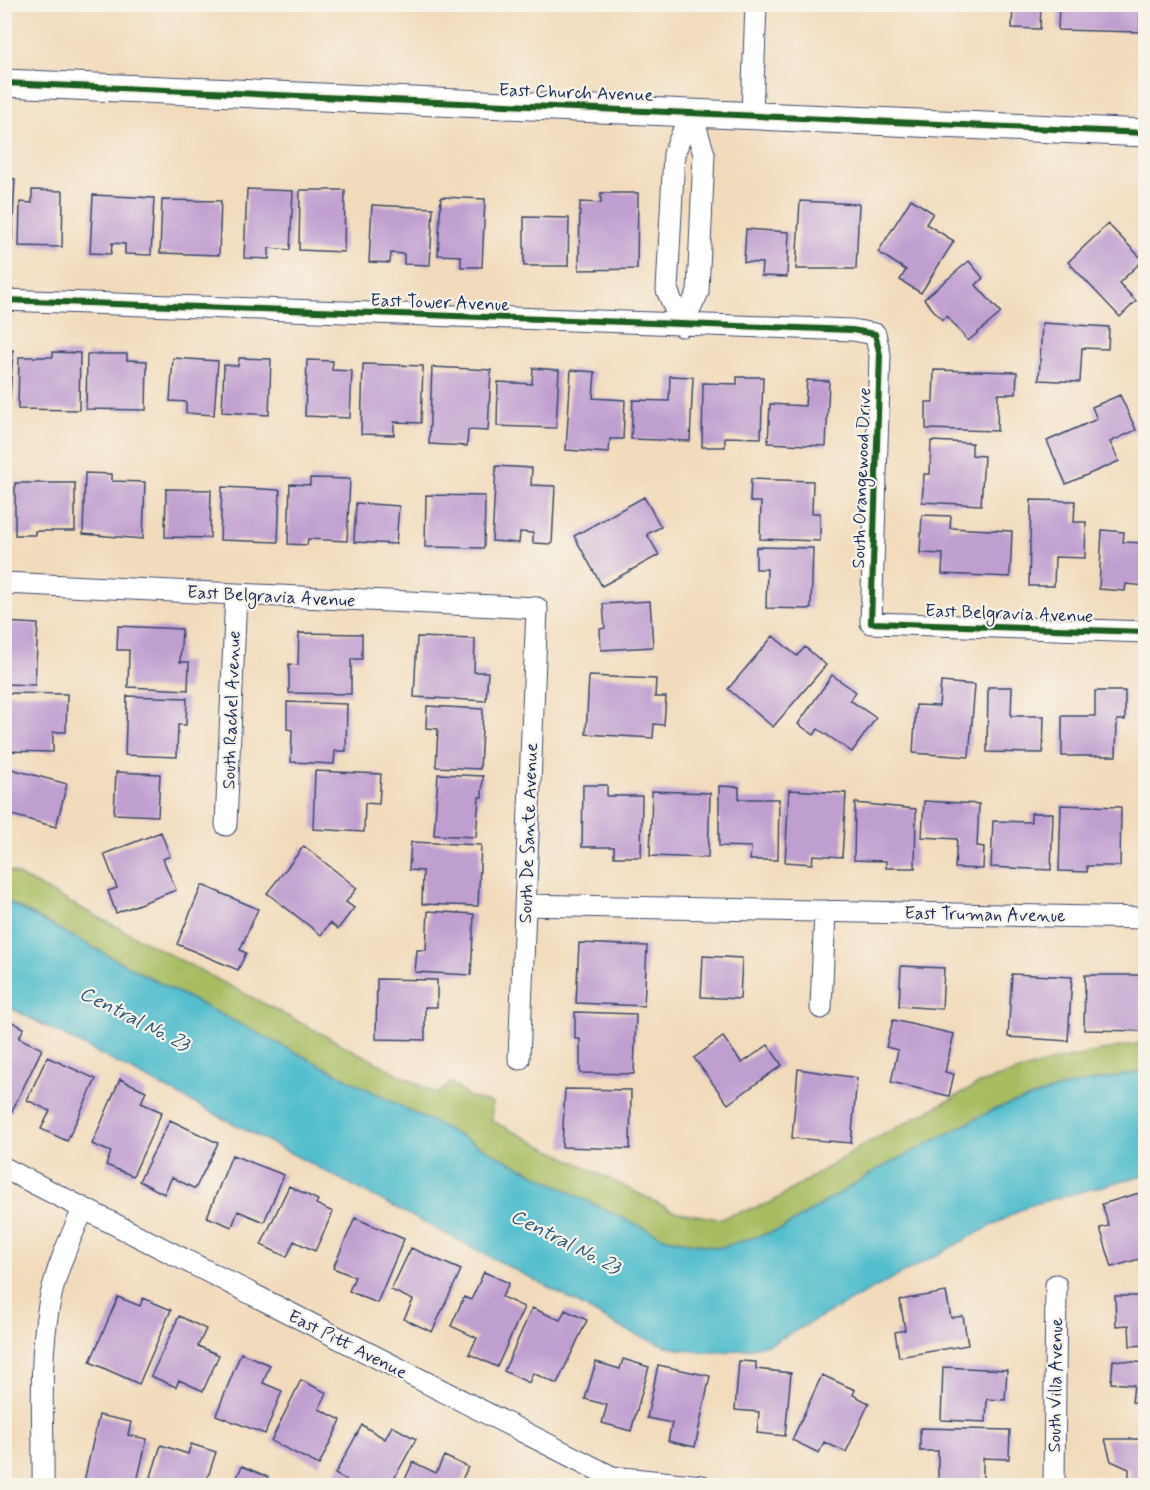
<svg xmlns="http://www.w3.org/2000/svg" width="1150" height="1490" font-family="Mynerve,sans-serif">
<style>
.green{fill:#a7bc61;stroke:#617660;stroke-width:1.5}
.water{fill:#53becd;stroke:#377696;stroke-width:1.5}
.building{fill:#bf9ed0}
.lines{fill:none;stroke-linecap:round;stroke-linejoin:round}
.minor-casing{stroke:#3b496c;stroke-width:23}
.tertiary-casing{stroke:#3b496c;stroke-width:29}
.minor{stroke:#fff;stroke-width:21}
.tertiary{stroke:#fff;stroke-width:27}
.cycleway-casing{stroke:#f7f3e8;stroke-width:10}
.cycleway{stroke:#1b5e20;stroke-width:6}
.labels{text-anchor:middle;stroke-width:4.5;stroke-linejoin:round;paint-order:stroke}
.street-label{font-size:18px;fill:#1b2f5e;stroke:#f7f3e8}
.water-label{font-size:20px;font-style:italic;fill:#2c5a7f;stroke:#f7f3e8}
</style>
<rect width="100%" height="100%" fill="#f7f3e8"/>
<filter id="ink" filterUnits="userSpaceOnUse"><feTurbulence type="fractalNoise" baseFrequency=".0167" numOctaves="2"/><feDisplacementMap in="SourceGraphic" scale="12" xChannelSelector="R" yChannelSelector="G"/><feConvolveMatrix kernelMatrix="1 2 1 2 8 2 1 2 1" color-interpolation-filters="sRGB"/></filter>
<filter id="wash" filterUnits="userSpaceOnUse"><feTurbulence type="fractalNoise" baseFrequency=".008" numOctaves="4" result="noise"/><feDisplacementMap in="SourceGraphic" scale="24" xChannelSelector="R" yChannelSelector="G"/><feGaussianBlur stdDeviation="1.35" result="paint"/><feColorMatrix in="noise" values="0 0 0 0 0 0 0 0 0 0 0 0 0 0 0 0 0 1.4 0 .05"/><feComposite in="paint" operator="in"/></filter>
<g filter="url(#wash)">
<rect width="100%" height="100%" fill="#f2dbbc"/>
<path class="green" d="M 4,868 L 437,1094 L 451,1083 L 469,1097 L 492,1103 L 492,1121 L 674,1211 L 718,1219 L 770,1203 L 862,1146 L 983,1082 L 1057,1060 L 1145,1042 L 1145,1071 L 1064,1087 L 995,1109 L 877,1170 L 782,1229 L 720,1248 L 666,1238 L 605,1210 L 167,987 L 5,900 Z"/>
<path class="water" d="M 4,900 L 167,987 L 605,1210 L 666,1238 L 719,1248 L 782,1229 L 877,1170 L 995,1109 L 1064,1087 L 1145,1071 L 1145,1175 L 1030,1205 L 772,1343 C 676,1370 632,1333 552,1289 L 5,1005 Z"/>
<g id="blocks">
<path class="building" d="M 1013,4 L 1041,4 L 1040,29 L 1012,28 Z
M 1059,4 L 1140,4 L 1140,32 L 1058,30 Z
M 4,178 L 15,179 L 12,240 L 4,240 Z
M 247,189 L 293,191 L 290,250 L 269,248 L 269,259 L 244,258 Z
M 32,190 L 63,191 L 62,247 L 19,246 L 20,202 L 32,203 Z
M 300,190 L 345,190 L 344,252 L 299,250 Z
M 601,193 L 638,193 L 637,269 L 579,270 L 580,202 L 601,203 Z
M 93,195 L 154,198 L 151,255 L 125,254 L 125,244 L 112,243 L 111,254 L 90,253 Z
M 441,197 L 485,199 L 482,267 L 461,267 L 461,256 L 438,255 Z
M 911,199 L 933,213 L 926,224 L 954,241 L 921,293 L 900,280 L 906,270 L 878,252 Z
M 162,200 L 221,201 L 219,255 L 160,253 Z
M 800,201 L 859,204 L 856,269 L 796,269 Z
M 372,205 L 433,208 L 430,265 L 404,264 L 404,254 L 391,253 L 390,263 L 369,262 Z
M 524,217 L 569,218 L 568,266 L 524,266 Z
M 1108,224 L 1143,260 L 1119,283 L 1136,301 L 1120,317 L 1068,262 Z
M 746,229 L 789,232 L 787,277 L 761,276 L 762,263 L 744,262 Z
M 969,261 L 983,278 L 976,285 L 1001,313 L 968,341 L 947,316 L 942,320 L 924,299 Z
M 1042,323 L 1109,327 L 1108,349 L 1082,348 L 1080,382 L 1039,380 Z
M 4,350 L 13,350 L 10,397 L 4,397 Z
M 53,352 L 80,353 L 79,410 L 18,409 L 19,357 L 53,357 Z
M 87,354 L 127,354 L 127,360 L 147,361 L 146,410 L 86,409 Z
M 173,358 L 218,361 L 214,415 L 186,413 L 186,402 L 170,401 Z
M 239,358 L 271,359 L 269,415 L 222,412 L 224,365 L 238,366 Z
M 307,360 L 333,361 L 332,370 L 352,371 L 350,418 L 305,416 Z
M 363,364 L 423,366 L 421,423 L 394,422 L 394,435 L 361,434 Z
M 432,367 L 491,370 L 488,431 L 468,430 L 467,446 L 429,444 Z
M 533,368 L 559,370 L 556,428 L 497,426 L 498,382 L 532,384 Z
M 571,370 L 595,372 L 593,398 L 625,400 L 623,439 L 610,439 L 609,453 L 566,450 Z
M 934,370 L 1017,372 L 1016,394 L 998,394 L 997,431 L 926,429 L 926,402 L 933,402 Z
M 670,376 L 693,377 L 690,441 L 631,439 L 633,400 L 669,401 Z
M 737,377 L 763,377 L 761,438 L 725,437 L 725,447 L 702,447 L 703,383 L 737,384 Z
M 807,380 L 829,381 L 826,446 L 768,443 L 770,404 L 805,406 Z
M 1120,395 L 1136,430 L 1110,442 L 1119,461 L 1066,484 L 1047,441 L 1097,419 L 1092,407 Z
M 931,441 L 972,443 L 972,455 L 984,456 L 981,505 L 922,502 L 924,474 L 930,474 Z
M 496,466 L 532,468 L 531,485 L 555,486 L 552,544 L 533,543 L 533,533 L 520,532 L 519,543 L 492,541 Z
M 85,473 L 112,474 L 112,481 L 145,482 L 143,539 L 83,534 Z
M 310,478 L 350,479 L 347,541 L 308,539 L 307,545 L 288,544 L 290,484 L 310,485 Z
M 751,479 L 813,481 L 812,513 L 820,513 L 820,541 L 760,539 L 761,502 L 750,502 Z
M 15,483 L 75,483 L 75,531 L 35,531 L 35,535 L 15,535 Z
M 222,487 L 280,490 L 278,542 L 220,540 Z
M 166,489 L 211,490 L 210,538 L 165,537 Z
M 426,495 L 485,496 L 484,548 L 425,547 Z
M 644,497 L 661,527 L 647,534 L 659,555 L 602,586 L 574,536 Z
M 1031,500 L 1075,501 L 1074,522 L 1086,522 L 1085,558 L 1055,557 L 1054,586 L 1029,586 Z
M 356,503 L 399,506 L 396,544 L 354,542 Z
M 922,515 L 951,516 L 950,528 L 1012,531 L 1010,577 L 942,574 L 943,554 L 920,553 Z
M 1102,530 L 1124,532 L 1123,542 L 1146,543 L 1146,586 L 1126,584 L 1125,591 L 1099,589 Z
M 756,547 L 813,548 L 811,609 L 766,608 L 767,569 L 756,569 Z
M 650,601 L 653,647 L 601,650 L 600,629 L 605,628 L 603,604 Z
M 4,622 L 38,624 L 35,685 L 4,684 Z
M 118,626 L 182,629 L 180,662 L 189,662 L 188,690 L 128,687 L 129,650 L 117,650 Z
M 299,633 L 362,634 L 362,659 L 351,659 L 351,694 L 289,693 L 289,664 L 298,665 Z
M 773,636 L 797,656 L 805,647 L 826,665 L 773,727 L 728,689 Z
M 417,637 L 475,639 L 474,672 L 488,672 L 486,701 L 414,697 Z
M 832,675 L 856,692 L 850,700 L 876,718 L 852,752 L 818,729 L 814,735 L 798,724 Z
M 589,676 L 656,679 L 655,697 L 666,697 L 664,725 L 654,724 L 653,738 L 586,734 Z
M 941,682 L 975,685 L 969,757 L 913,753 L 916,705 L 939,706 Z
M 988,687 L 1012,687 L 1011,716 L 1044,716 L 1043,753 L 987,752 Z
M 1095,691 L 1125,691 L 1125,720 L 1117,720 L 1116,756 L 1062,756 L 1062,716 L 1095,716 Z
M 5,693 L 67,694 L 66,732 L 53,732 L 53,752 L 5,751 Z
M 127,696 L 187,698 L 186,725 L 178,725 L 177,757 L 125,755 Z
M 287,702 L 347,704 L 346,751 L 335,751 L 334,764 L 291,762 L 292,730 L 287,729 Z
M 427,706 L 483,709 L 480,769 L 436,767 L 438,729 L 426,728 Z
M 4,767 L 67,784 L 56,827 L 4,813 Z
M 315,771 L 381,774 L 379,804 L 365,803 L 364,832 L 313,829 Z
M 116,772 L 160,774 L 158,816 L 114,814 Z
M 438,774 L 483,776 L 482,797 L 479,797 L 476,837 L 434,835 Z
M 583,785 L 607,785 L 607,796 L 642,796 L 641,857 L 614,857 L 614,847 L 582,847 Z
M 719,786 L 739,787 L 739,799 L 779,799 L 778,860 L 750,860 L 751,847 L 719,846 Z
M 789,790 L 846,793 L 842,857 L 813,855 L 812,864 L 785,862 Z
M 652,791 L 710,793 L 708,858 L 650,856 Z
M 924,801 L 979,804 L 977,846 L 984,847 L 983,869 L 955,868 L 957,839 L 922,837 Z
M 855,803 L 916,809 L 915,868 L 886,868 L 886,861 L 854,860 Z
M 1061,805 L 1121,807 L 1120,866 L 1087,866 L 1087,872 L 1059,871 Z
M 1031,813 L 1053,813 L 1051,870 L 991,867 L 993,821 L 1031,822 Z
M 161,832 L 170,856 L 163,859 L 176,890 L 116,913 L 108,891 L 117,888 L 104,854 Z
M 411,842 L 481,845 L 478,906 L 422,904 L 423,871 L 409,870 Z
M 304,846 L 357,888 L 346,902 L 354,908 L 338,929 L 330,923 L 321,935 L 267,893 Z
M 202,885 L 258,909 L 240,950 L 246,953 L 238,970 L 177,944 Z
M 428,911 L 474,914 L 471,975 L 415,972 L 417,950 L 426,950 Z
M 579,943 L 647,946 L 644,1006 L 576,1003 Z
M 703,956 L 742,958 L 740,999 L 701,997 Z
M 901,966 L 944,968 L 942,1009 L 899,1006 Z
M 1012,974 L 1072,977 L 1068,1041 L 1008,1037 Z
M 1085,975 L 1145,975 L 1144,1031 L 1084,1030 Z
M 377,979 L 437,980 L 437,1007 L 425,1007 L 425,1040 L 376,1039 Z
M 575,1012 L 636,1014 L 634,1074 L 580,1073 L 580,1039 L 575,1039 Z
M 4,1018 L 24,1028 L 19,1038 L 42,1049 L 11,1113 L 4,1110 Z
M 893,1020 L 954,1034 L 945,1072 L 954,1074 L 949,1096 L 891,1082 L 898,1050 L 886,1047 Z
M 723,1037 L 742,1063 L 768,1045 L 782,1065 L 728,1104 L 694,1058 Z
M 47,1057 L 96,1079 L 67,1141 L 41,1129 L 50,1111 L 27,1100 Z
M 798,1069 L 857,1078 L 851,1143 L 792,1138 Z
M 120,1079 L 146,1091 L 141,1103 L 162,1112 L 133,1176 L 106,1165 L 111,1152 L 92,1144 Z
M 565,1089 L 631,1090 L 630,1149 L 562,1147 Z
M 170,1120 L 218,1143 L 195,1189 L 172,1177 L 164,1194 L 139,1181 Z
M 232,1155 L 284,1175 L 264,1222 L 238,1211 L 232,1227 L 207,1217 Z
M 289,1186 L 318,1200 L 316,1204 L 333,1212 L 315,1251 L 294,1241 L 287,1257 L 261,1245 Z
M 1146,1191 L 1146,1257 L 1112,1267 L 1100,1228 L 1109,1226 L 1102,1204 Z
M 355,1218 L 404,1239 L 377,1303 L 349,1291 L 355,1277 L 333,1268 Z
M 411,1248 L 461,1270 L 432,1332 L 404,1319 L 413,1300 L 391,1290 Z
M 484,1272 L 509,1283 L 502,1297 L 524,1307 L 497,1367 L 469,1354 L 477,1338 L 451,1326 L 464,1297 L 471,1300 Z
M 946,1292 L 951,1318 L 963,1316 L 968,1345 L 899,1357 L 895,1332 L 905,1330 L 900,1300 Z
M 1115,1296 L 1146,1296 L 1146,1345 L 1130,1346 L 1129,1325 L 1116,1326 Z
M 118,1297 L 140,1306 L 143,1298 L 171,1310 L 139,1384 L 90,1362 Z
M 532,1308 L 560,1320 L 565,1310 L 587,1320 L 557,1384 L 533,1373 L 529,1383 L 504,1371 Z
M 179,1316 L 206,1329 L 198,1346 L 219,1355 L 203,1391 L 179,1380 L 176,1387 L 151,1376 Z
M 241,1353 L 270,1365 L 263,1383 L 282,1391 L 265,1434 L 216,1415 Z
M 623,1359 L 649,1367 L 631,1431 L 602,1423 L 607,1405 L 585,1399 L 596,1362 L 620,1369 Z
M 1113,1360 L 1146,1363 L 1146,1403 L 1132,1402 L 1134,1385 L 1111,1383 Z
M 739,1361 L 756,1362 L 756,1369 L 791,1373 L 785,1436 L 757,1433 L 759,1412 L 735,1410 Z
M 658,1365 L 710,1376 L 695,1447 L 668,1441 L 672,1423 L 647,1418 Z
M 943,1367 L 1007,1370 L 1005,1400 L 987,1399 L 986,1422 L 941,1420 Z
M 822,1375 L 855,1390 L 853,1395 L 869,1403 L 846,1452 L 824,1442 L 819,1453 L 792,1440 Z
M 301,1380 L 327,1393 L 319,1409 L 341,1420 L 319,1465 L 271,1441 Z
M 99,1415 L 131,1422 L 128,1435 L 147,1439 L 136,1486 L 112,1481 L 111,1486 L 83,1486 Z
M 362,1425 L 385,1439 L 392,1426 L 416,1439 L 390,1486 L 356,1486 L 335,1474 Z
M 920,1428 L 1010,1430 L 1009,1459 L 983,1458 L 983,1482 L 969,1481 L 969,1486 L 938,1486 L 938,1451 L 920,1451 Z
M 1105,1439 L 1146,1439 L 1146,1486 L 1129,1486 L 1129,1469 L 1111,1461 Z
M 191,1444 L 216,1452 L 205,1486 L 148,1486 L 161,1445 L 188,1454 Z
M 444,1456 L 468,1467 L 459,1486 L 402,1486 L 413,1462 L 436,1473 Z
M 242,1466 L 268,1477 L 265,1486 L 233,1486 Z"/>
</g>
</g>
<g filter="url(#ink)">
<use href="#blocks" fill-opacity="0" stroke="#3b496c" stroke-width="1.5"/>
<g class="lines">
<g class="minor-casing">
<path id="minor" d="M 752,114 L 756,4
M 4,300 L 852,330 L 875,334 L 880,355 L 871,623 L 1146,632
M 682,326 L 667,290 L 674,154 L 691,111
M 682,326 L 698,292 L 704,154 L 691,111
M 4,583 L 537,608 L 519,1059
M 226,825 L 236,594
M 525,905 L 1146,918
M 821,1008 L 825,911
M 4,1168 L 612,1477 L 702,1486
M 43,1486 C 44,1427 38,1363 49,1305 C 55,1272 69,1240 83,1210
M 1054,1486 L 1056,1285"/>
</g>
<g class="tertiary-casing">
<path id="tertiary" d="M 4,83 L 1146,133"/>
</g>
<use href="#minor" class="minor"/>
<use href="#tertiary" class="tertiary"/>
<g class="cycleway-casing">
<path id="cycleway" d="M 4,83 L 1146,133
M 4,300 L 852,330 L 875,334 L 880,355 L 871,623 L 1146,632"/>
</g>
<use href="#cycleway" class="cycleway"/>
</g>
</g>
<g class="labels">
<g class="street-label">
<text transform="translate(576 92) rotate(2)" y="6">East Church Avenue</text>
<text transform="translate(440 302) rotate(2)" y="6">East Tower Avenue</text>
<text transform="translate(861 478) rotate(-88)" y="6">South Orangewood Drive</text>
<text transform="translate(271 596) rotate(3)" y="6">East Belgravia Avenue</text>
<text transform="translate(1009 613) rotate(2)" y="6">East Belgravia Avenue</text>
<text transform="translate(231 710) rotate(-88)" y="6">South Rachel Avenue</text>
<text transform="translate(528 833) rotate(-88)" y="6">South De Sante Avenue</text>
<text transform="translate(985 914) rotate(1)" y="6">East Truman Avenue</text>
<text transform="translate(348 1344) rotate(27)" y="6">East Pitt Avenue</text>
<text transform="translate(1055 1385) rotate(-89)" y="6">South Villa Avenue</text>
</g>
<g class="water-label">
<text transform="translate(135 1018) rotate(27)" y="7">Central No. 23</text>
<text transform="translate(566 1241) rotate(27)" y="7">Central No. 23</text>
</g>
</g>
<rect width="1150" height="1490" fill="none" stroke="#f7f3e8" stroke-width="24"/>
</svg>
